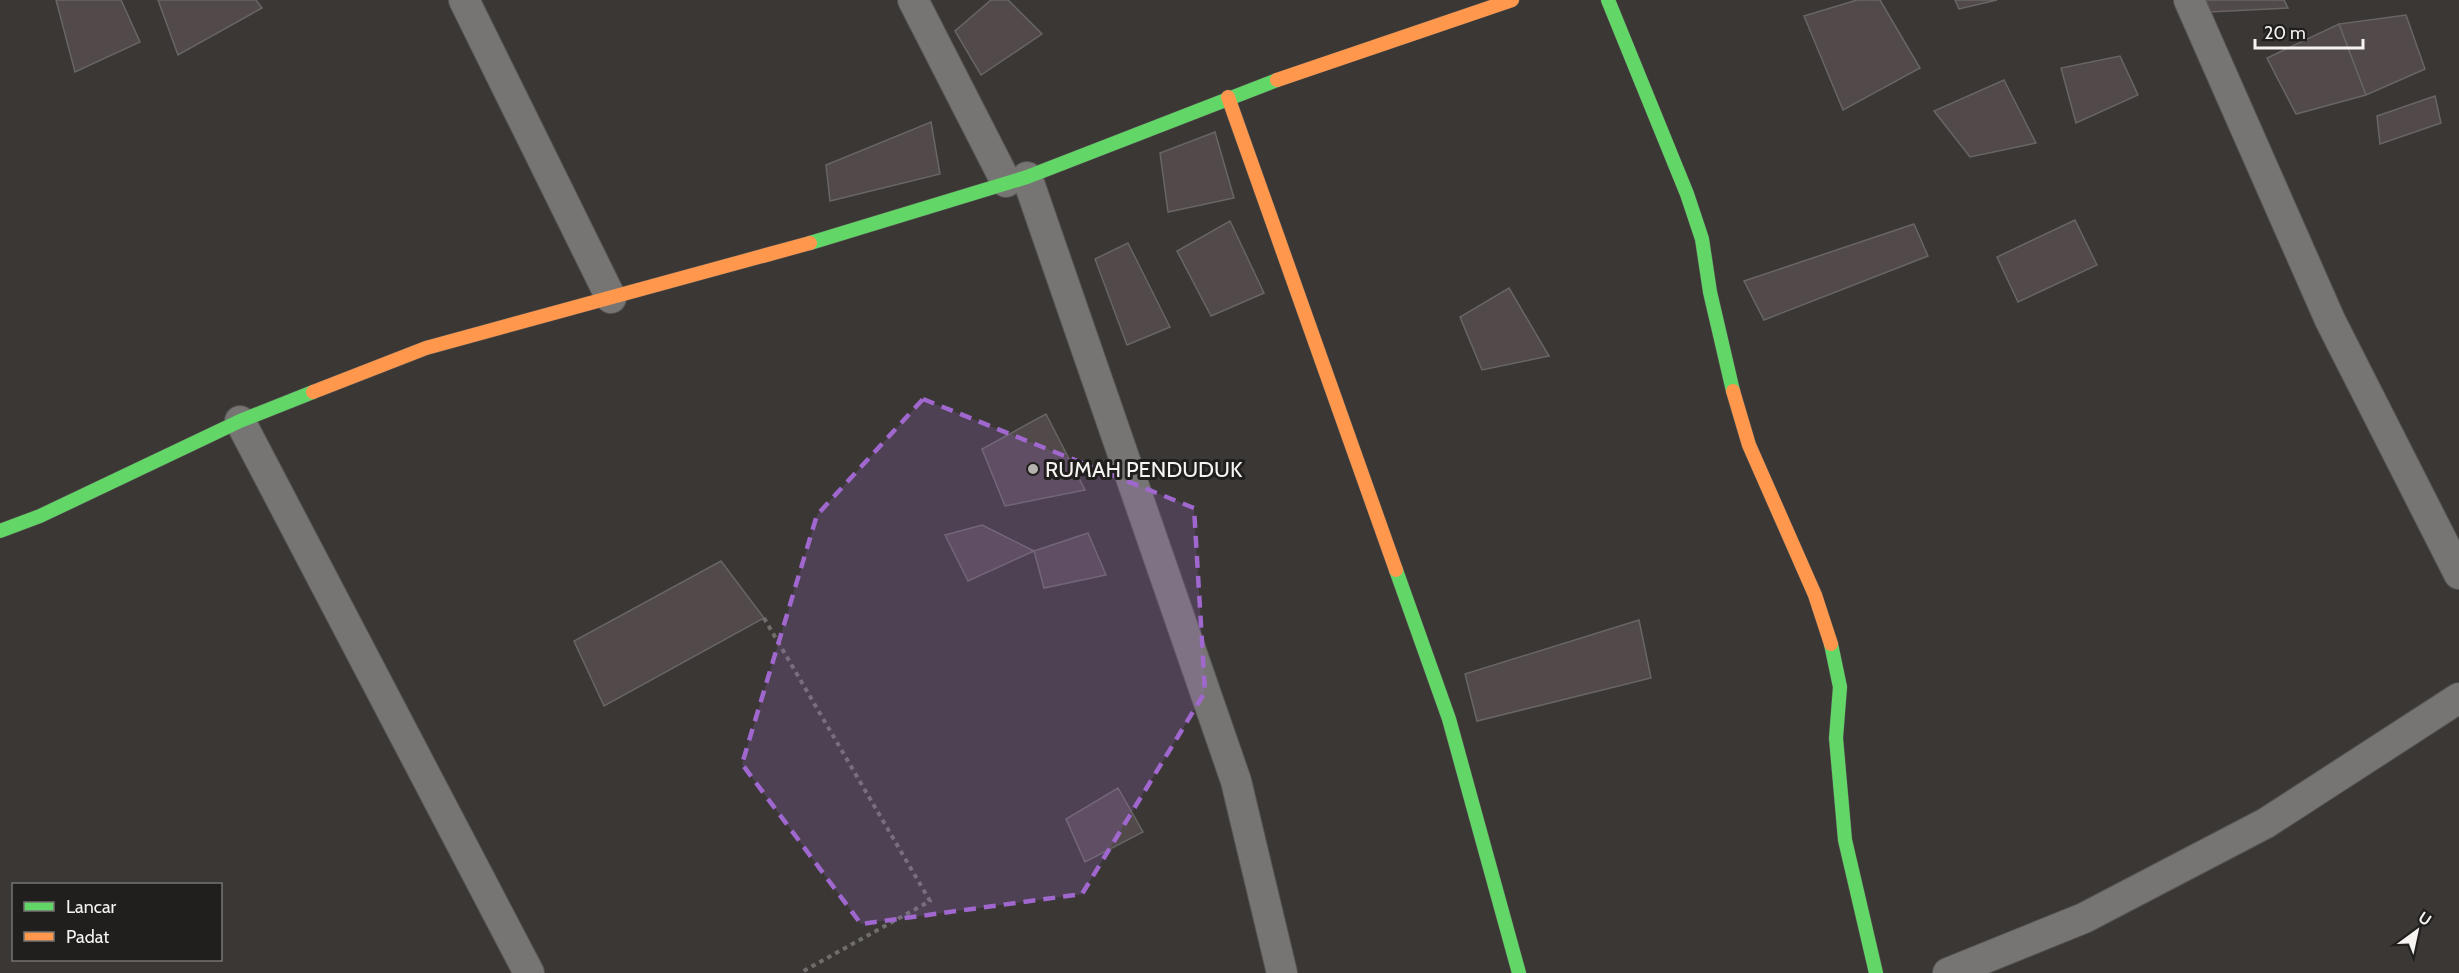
<svg xmlns="http://www.w3.org/2000/svg" width="2459" height="973" font-family="Cabin,sans-serif">
<style>
.building{fill:#51494a;stroke:#686665;stroke-width:1.5}
.lines{fill:none;stroke-linecap:round;stroke-linejoin:round}
.street-casing{stroke:#585654;stroke-width:32}
.fast-casing{stroke:#585654;stroke-width:15}
.slow-casing{stroke:#585654;stroke-width:15}
.path{stroke:#706e6c;stroke-width:4;stroke-dasharray:4.5 4.5;stroke-linecap:butt}
.street{stroke:#777574;stroke-width:30}
.fast{stroke:#63d668;stroke-width:14}
.slow{stroke:#ff974d;stroke-width:14}
.marked{fill:#a068ce;fill-opacity:0.2;stroke:#a068ce;stroke-width:4.5;stroke-dasharray:12 8;stroke-linejoin:round}
.poi-dot{fill:#b4b1af;stroke:#211f1d;stroke-width:2}
.labels{text-anchor:middle;stroke-width:6;stroke-linejoin:round;paint-order:stroke}
.poi-label{font-size:22px;fill:#f6f3f1;stroke:#211f1d;text-anchor:start}
</style>
<rect width="100%" height="100%" fill="#3a3735"/>
<path class="building" d="M 56,0 L 121,0 L 140,42 L 75,72 Z
M 158,0 L 256,0 L 262,8 L 178,55 Z
M 991,0 L 1008,0 L 1042,34 L 981,75 L 955,31 Z
M 1857,0 L 1880,0 L 1920,68 L 1843,110 L 1804,16 Z
M 1955,0 L 1997,0 L 1959,9 Z
M 2206,0 L 2284,0 L 2288,8 L 2210,12 Z
M 2406,15 L 2425,69 L 2366,95 L 2339,24 Z
M 2339,24 L 2366,95 L 2296,114 L 2267,58 Z
M 2120,56 L 2138,95 L 2076,123 L 2061,68 Z
M 2004,80 L 2036,143 L 1970,157 L 1934,111 Z
M 2435,96 L 2441,123 L 2380,144 L 2377,116 Z
M 931,122 L 940,174 L 830,201 L 826,165 Z
M 1215,132 L 1234,198 L 1168,212 L 1160,153 Z
M 2075,220 L 2097,265 L 2018,302 L 1997,257 Z
M 1230,221 L 1264,293 L 1211,316 L 1177,251 Z
M 1914,224 L 1928,256 L 1764,320 L 1744,281 Z
M 1128,243 L 1170,327 L 1127,345 L 1095,259 Z
M 1509,288 L 1549,356 L 1482,370 L 1460,317 Z
M 1046,414 L 1085,490 L 1005,506 L 982,449 Z
M 982,525 L 1034,551 L 968,581 L 945,535 Z
M 1088,533 L 1106,575 L 1044,588 L 1034,551 Z
M 721,561 L 764,618 L 604,706 L 574,641 Z
M 1639,620 L 1651,678 L 1477,721 L 1465,674 Z
M 1118,788 L 1143,832 L 1085,862 L 1066,819 Z"/>
<g class="lines">
<g class="street-casing">
<path id="street" d="M 464,0 L 611,298
M 913,0 L 1006,182
M 2189,0 L 2330,320 L 2459,574
M 1027,177 L 1236,781 L 1282,973
M 240,421 L 529,973
M 1948,973 L 2084,918 L 2266,823 L 2459,698"/>
</g>
<g class="fast-casing">
<path id="fast" d="M 1608,0 L 1687,194 L 1702,239 L 1710,292 L 1733,391
M 810,243 L 1027,177 L 1277,80
M 0,531 L 40,516 L 240,421 L 313,392
M 1396,570 L 1449,719 L 1519,973
M 1831,644 L 1840,687 L 1836,738 L 1845,840 L 1876,973"/>
</g>
<g class="slow-casing">
<path id="slow" d="M 1277,80 L 1512,0
M 1228,97 L 1396,570
M 1733,391 L 1749,445 L 1815,595 L 1831,644
M 313,392 L 426,348 L 810,243"/>
</g>
<path class="path" d="M 764,618 L 930,901 L 800,973"/>
<use href="#street" class="street"/>
<use href="#fast" class="fast"/>
<use href="#slow" class="slow"/>
</g>
<path class="marked" d="M 923,399 L 1194,508 L 1205,692 L 1082,894 L 861,924 L 742,764 L 817,515 Z"/>
<circle class="poi-dot" cx="1033" cy="469" r="6"/>
<g class="labels">
<g class="poi-label">
<text x="1045" y="477">RUMAH PENDUDUK</text>
</g>
</g>
<rect x="12" y="883" width="210" height="78" fill="#211f1d" stroke="#767472" stroke-width="1.5"/>
<rect x="24" y="902" width="30" height="9" fill="#63d668" stroke="#767472" stroke-width="1.5"/>
<text x="66" y="913" font-size="18" fill="#f6f3f1">Lancar</text>
<rect x="24" y="932" width="30" height="9" fill="#ff974d" stroke="#767472" stroke-width="1.5"/>
<text x="66" y="943" font-size="18" fill="#f6f3f1">Padat</text>
<g transform="translate(2417 931) rotate(33)" stroke="#211f1d" stroke-width="4.5" paint-order="stroke">
<path d="M0-4.5L10 22L0 15L-10 22Z" fill="#f6f3f1"/>
<text y="-9" font-size="16" font-weight="bold" text-anchor="middle" fill="#f6f3f1">U</text>
</g>
<path d="M2255 39v9h108v-9" fill="none" stroke="#f6f3f1" stroke-width="3"/>
<text x="2264" y="39" font-size="18" fill="#f6f3f1" stroke="#211f1d" stroke-width="4.5" paint-order="stroke">20 m</text>
</svg>
